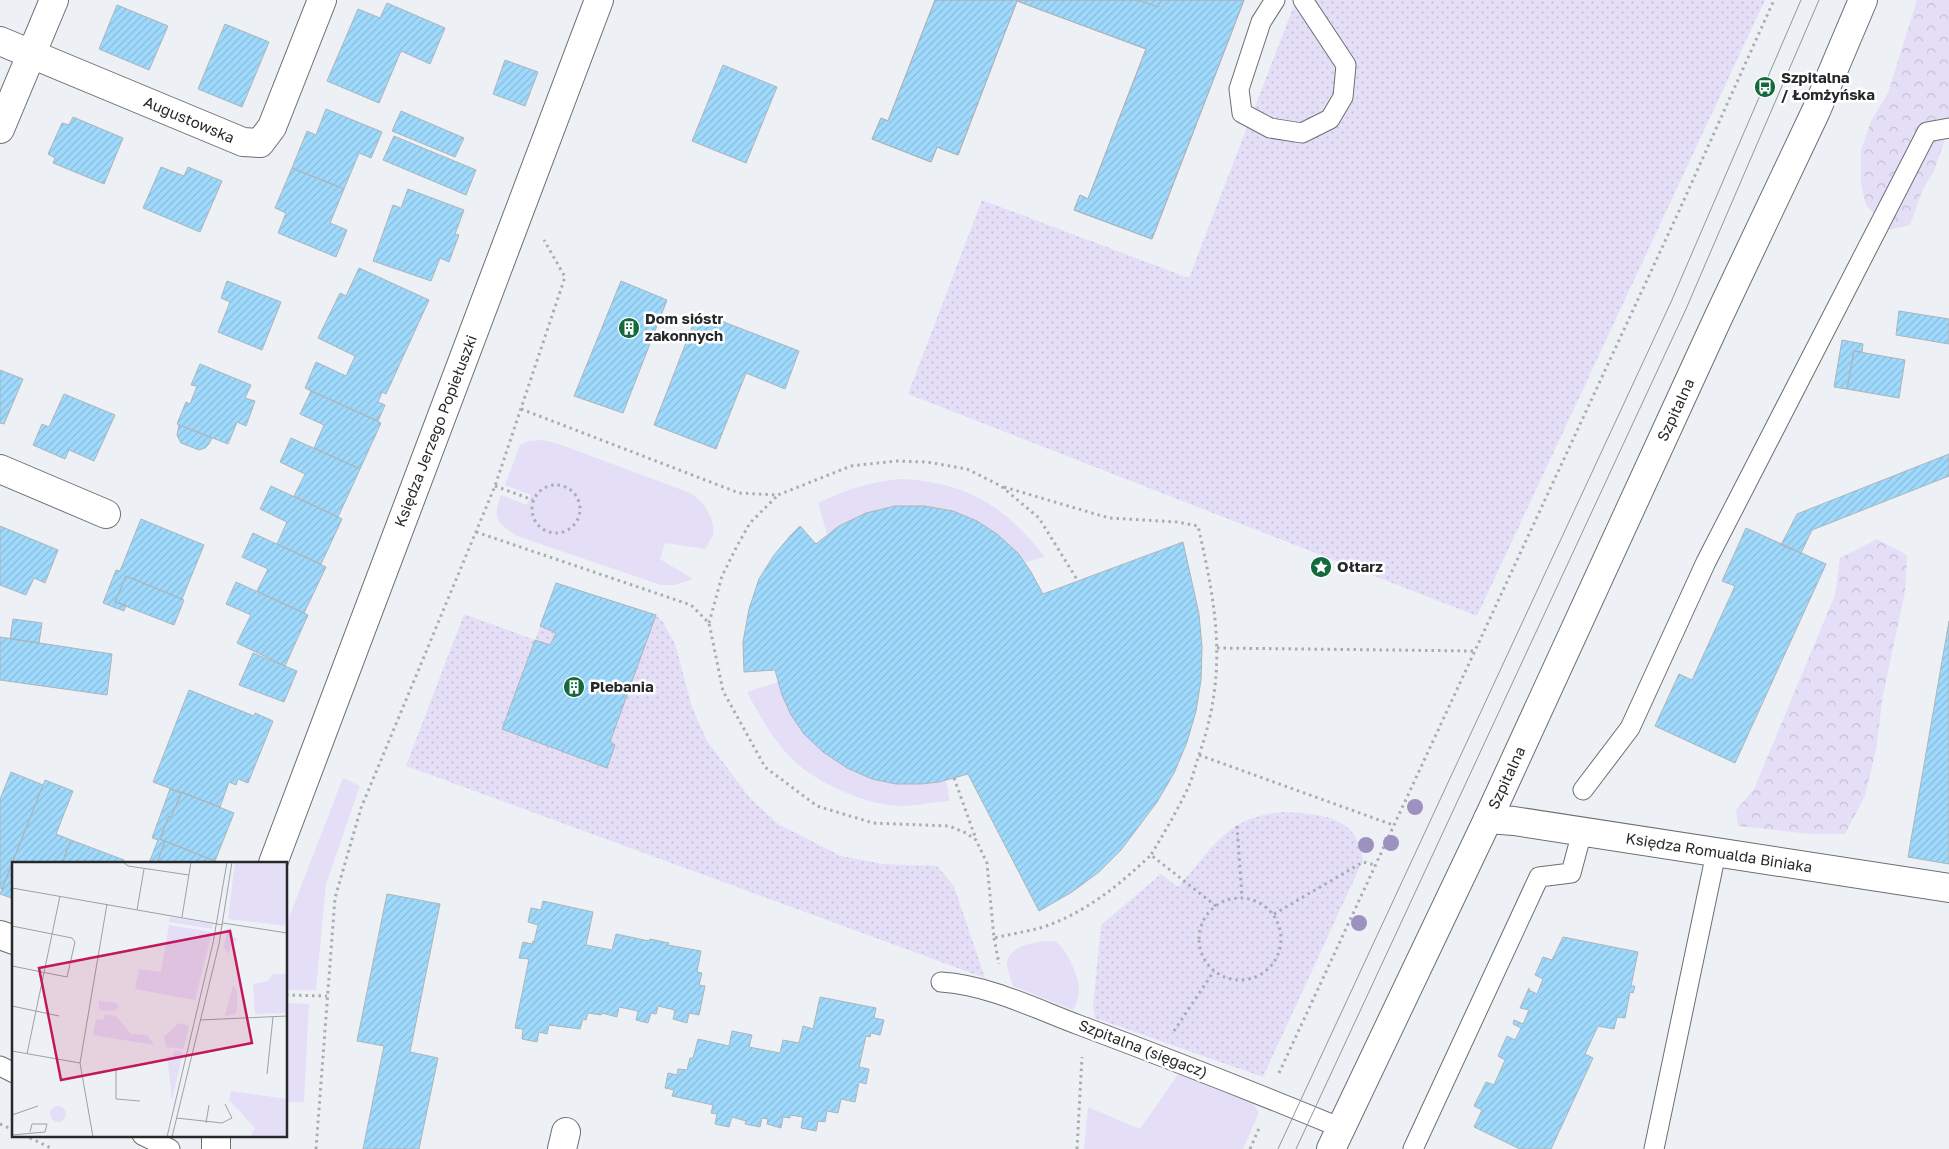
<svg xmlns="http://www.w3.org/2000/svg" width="1949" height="1149" font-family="'Golos Text',sans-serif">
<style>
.grass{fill:#e4dff7}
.forest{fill:url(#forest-crowns)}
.park{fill:url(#park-dots)}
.building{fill:url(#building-hatch);stroke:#aeb4b8}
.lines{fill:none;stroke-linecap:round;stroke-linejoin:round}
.lane-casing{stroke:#6b6f73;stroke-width:21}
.street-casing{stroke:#6b6f73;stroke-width:30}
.secondary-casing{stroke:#6b6f73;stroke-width:30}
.path{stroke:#a9adb1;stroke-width:3;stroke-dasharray:2.5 4;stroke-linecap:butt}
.lane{stroke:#fff;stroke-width:19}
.street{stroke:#fff;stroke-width:28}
.secondary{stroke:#fff;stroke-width:28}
.tram{stroke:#939699;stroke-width:1}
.tree{fill:#9d91c0}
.labels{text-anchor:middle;stroke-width:5;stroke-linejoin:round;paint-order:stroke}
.poi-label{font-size:15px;font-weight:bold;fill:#26282a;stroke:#fff;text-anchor:start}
.street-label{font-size:15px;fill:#26282a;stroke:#fff}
.inset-road{fill:none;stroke:#9da1a4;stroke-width:1}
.view{fill:#c2185b;fill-opacity:0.15;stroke:#c2185b;stroke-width:2.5}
.inset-edge{fill:none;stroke:#26282a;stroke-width:2.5}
</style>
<defs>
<pattern id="forest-crowns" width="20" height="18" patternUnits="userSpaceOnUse" patternTransform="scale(1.25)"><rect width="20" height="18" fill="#e4dff7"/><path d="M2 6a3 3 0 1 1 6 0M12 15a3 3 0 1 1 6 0" fill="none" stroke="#c3bfd4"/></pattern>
<pattern id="park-dots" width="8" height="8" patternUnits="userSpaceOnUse" patternTransform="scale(1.25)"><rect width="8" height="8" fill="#e4dff7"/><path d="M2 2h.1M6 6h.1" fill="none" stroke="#c3bfd4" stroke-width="1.8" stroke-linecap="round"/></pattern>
<pattern id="building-hatch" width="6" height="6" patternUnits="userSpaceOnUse" patternTransform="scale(1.25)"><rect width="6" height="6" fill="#9fdafd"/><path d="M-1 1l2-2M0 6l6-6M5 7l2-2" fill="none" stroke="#89bbd9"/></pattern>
</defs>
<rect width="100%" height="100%" fill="#edf1f6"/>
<path class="grass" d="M 543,440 L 559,444 L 688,492 C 702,498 716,519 713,535 C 711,539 708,545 705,549 L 665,543 L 660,559 L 693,579 L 675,585 L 661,585 L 517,536 C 497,523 492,519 501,495 L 527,505 L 531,495 L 505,485 L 520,445 L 528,441 Z
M 901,479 C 967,482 1006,507 1045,557 L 1026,562 L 997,534 L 977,521 L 953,511 L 924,506 L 895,506 L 839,526 L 827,534 L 818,503 C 848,489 869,482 901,479 Z
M 778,682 C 802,755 869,797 946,781 L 950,801 C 935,802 920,805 905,806 C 883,806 862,800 842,791 C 790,768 773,741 747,692 Z
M 343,778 L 360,786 L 326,884 L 316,990 L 286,990 L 286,925 Z
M 1054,941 C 1066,946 1080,978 1079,991 C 1079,998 1076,1004 1073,1010 L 1013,986 C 1011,979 1007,970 1007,963 C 1008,945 1040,940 1054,941 Z
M 286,1003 L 309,1004 L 304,1102 L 286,1102 Z
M 1179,1073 L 1251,1100 L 1259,1113 L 1243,1149 L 1084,1149 L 1088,1107 L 1140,1129 Z"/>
<path class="forest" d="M 1917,0 L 1949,0 L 1949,128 L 1934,171 L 1923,189 L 1910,225 L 1889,230 L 1866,205 L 1861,184 L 1861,150 L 1871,121 L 1888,93 Z
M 1877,539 L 1907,555 L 1905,592 L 1883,695 L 1876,750 L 1865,796 L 1845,834 L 1811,834 L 1738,826 L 1736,810 L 1754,789 L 1835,595 L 1840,558 Z"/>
<path class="park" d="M 1296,0 L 1765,0 L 1477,616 L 908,394 L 982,200 L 1189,278 Z
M 556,583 L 656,615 L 663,622 L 675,644 L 692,707 L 707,741 L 750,798 L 778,824 L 841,856 L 883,864 L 937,866 L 954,886 L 985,978 L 406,766 L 464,614 L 535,640 Z
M 1284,812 C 1305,813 1336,814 1351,831 C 1358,839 1361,850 1363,860 L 1263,1077 L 1095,1018 L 1093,1006 L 1101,925 L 1161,874 L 1178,887 C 1213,849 1226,816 1284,812 Z"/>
<path class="building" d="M 935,0 L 1138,0 L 1158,7 L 1161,0 L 1244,0 L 1152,239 L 1074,210 L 1080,195 L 1088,199 L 1146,49 L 1017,1 L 958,155 L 937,147 L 931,162 L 872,139 L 881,118 L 888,121 Z
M 935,0 L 1244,0 L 1152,239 L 1074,210 L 1080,195 L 1088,199 L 1146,49 L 1017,1 L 958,155 L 937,147 L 931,162 L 872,139 L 881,118 L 888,121 Z
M 387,3 L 445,28 L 430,64 L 401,51 L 379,103 L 327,81 L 358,9 L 380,18 Z
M 117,5 L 168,26 L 149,70 L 99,49 Z
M 225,24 L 269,42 L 242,107 L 198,89 Z
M 505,60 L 538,72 L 525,106 L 493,94 Z
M 723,65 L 777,87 L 746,163 L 692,141 Z
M 326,109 L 382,132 L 371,158 L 359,153 L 344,189 L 292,168 L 307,131 L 316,135 Z
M 401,111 L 464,138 L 455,157 L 392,131 Z
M 73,117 L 123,138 L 104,184 L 53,163 L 55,158 L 48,154 L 62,123 L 69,125 Z
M 394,136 L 476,170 L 466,195 L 383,160 Z
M 161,167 L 184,176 L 188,167 L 222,181 L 200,232 L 143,208 Z
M 292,168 L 344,189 L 330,223 L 347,230 L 336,257 L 278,233 L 286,213 L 275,208 Z
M 408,189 L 464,210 L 455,234 L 459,235 L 449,262 L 440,258 L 431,281 L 373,261 L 393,205 L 401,208 Z
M 359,268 L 429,300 L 386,394 L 382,392 L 378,402 L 385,405 L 378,421 L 305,388 L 316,362 L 346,376 L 355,356 L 318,338 L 340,293 L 346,296 Z
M 227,281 L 281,302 L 262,350 L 218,332 L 230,302 L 221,298 Z
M 621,281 L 667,300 L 623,413 L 574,396 Z
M 1899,311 L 1949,319 L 1949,344 L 1896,335 Z
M 698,312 L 799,351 L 785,389 L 746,373 L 716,449 L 654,425 Z
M 1842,340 L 1863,344 L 1862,352 L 1854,351 L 1847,389 L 1834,387 Z
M 1854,351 L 1905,360 L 1899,398 L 1847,389 Z
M 200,364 L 251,385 L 245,398 L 255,401 L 246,426 L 237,422 L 228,444 L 177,424 L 186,402 L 190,404 L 197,386 L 191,385 Z
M 0,370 L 23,379 L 4,424 L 0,423 Z
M 311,391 L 381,423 L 360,469 L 314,448 L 324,425 L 300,414 Z
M 64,394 L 115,415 L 94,461 L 69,450 L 65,459 L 33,445 L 42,424 L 49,427 Z
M 179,425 L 212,438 L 209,444 L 205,448 L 199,450 L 181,443 L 177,435 Z
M 291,438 L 360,469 L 338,517 L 294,496 L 305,474 L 280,462 Z
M 1949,454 L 1949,476 L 1812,530 L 1801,553 L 1781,545 L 1797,514 Z
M 271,486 L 342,519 L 321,564 L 277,544 L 287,522 L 260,509 Z
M 895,506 L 924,506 L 953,511 L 977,521 L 997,534 L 1019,554 L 1031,572 L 1043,594 L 1183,542 L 1199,614 L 1202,647 L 1201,680 L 1196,711 L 1187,742 L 1174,773 L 1157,802 L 1121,850 L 1099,872 L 1072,892 L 1039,911 L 968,774 L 939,782 L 921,784 L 896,784 L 872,779 L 847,768 L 823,752 L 804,734 L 791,715 L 782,695 L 775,670 L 744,672 L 743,642 L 749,609 L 759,579 L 774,555 L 791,535 L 800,526 L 816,544 L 839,526 L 866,513 Z
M 141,519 L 204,545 L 182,599 L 126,576 L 115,602 L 126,605 L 124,611 L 103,603 L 116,570 L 120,571 Z
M 0,526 L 58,550 L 45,583 L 34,578 L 26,595 L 0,585 Z
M 1746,528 L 1826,564 L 1735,763 L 1655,726 L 1679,674 L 1692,680 L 1735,586 L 1722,581 Z
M 253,533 L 326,567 L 304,613 L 257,591 L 268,569 L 242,557 Z
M 126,576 L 184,600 L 174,625 L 115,602 Z
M 236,582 L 308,615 L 285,666 L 237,643 L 251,615 L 226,604 Z
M 556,583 L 656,615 L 610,742 L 615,745 L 607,768 L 502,729 L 535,640 L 550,645 L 556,633 L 540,626 Z
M 13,619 L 42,623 L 39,643 L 10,639 Z
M 1949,621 L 1949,864 L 1908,857 Z
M 0,637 L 112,654 L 107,695 L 0,680 Z
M 253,653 L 297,671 L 284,702 L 239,685 Z
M 189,690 L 254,716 L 255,713 L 273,721 L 248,783 L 238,779 L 236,785 L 229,782 L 220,807 L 153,782 Z
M 11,772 L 43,785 L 2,889 L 0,888 L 0,799 Z
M 45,780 L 73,791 L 56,834 L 71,840 L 62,863 L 14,863 L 14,899 L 0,894 Z
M 170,789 L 181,793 L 171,817 L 169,816 L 160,839 L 165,841 L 157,863 L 149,863 L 158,840 L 152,838 Z
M 182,792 L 234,813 L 215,861 L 160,839 L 169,816 L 171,817 Z
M 71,840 L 124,860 L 122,863 L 62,863 Z
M 165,841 L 215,861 L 214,863 L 157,863 Z
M 387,894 L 440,904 L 410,1052 L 438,1058 L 419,1149 L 363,1149 L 384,1046 L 357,1041 Z
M 543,901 L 593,912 L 586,945 L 612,950 L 616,934 L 649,941 L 650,939 L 669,943 L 668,945 L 701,951 L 697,972 L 702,973 L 699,985 L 705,986 L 699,1015 L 689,1013 L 687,1023 L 673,1019 L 675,1010 L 658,1006 L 656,1014 L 651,1013 L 648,1023 L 636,1020 L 638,1011 L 619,1007 L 617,1017 L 602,1013 L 601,1015 L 588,1013 L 586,1020 L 583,1019 L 580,1029 L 549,1025 L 547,1034 L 539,1032 L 537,1042 L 522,1039 L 523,1029 L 515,1028 L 529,959 L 519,958 L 523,942 L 532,944 L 533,941 L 534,942 L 538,925 L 528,922 L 531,908 L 541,910 Z
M 1563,937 L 1638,952 L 1631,986 L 1635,986 L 1633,993 L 1630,992 L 1625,1018 L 1617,1017 L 1614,1029 L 1598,1026 L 1585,1054 L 1593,1058 L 1551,1149 L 1520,1149 L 1474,1127 L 1482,1110 L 1474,1106 L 1486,1082 L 1494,1085 L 1505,1060 L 1498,1056 L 1507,1036 L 1515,1040 L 1521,1028 L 1513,1024 L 1514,1020 L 1523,1024 L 1529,1010 L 1520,1008 L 1529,988 L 1529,990 L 1537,994 L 1543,979 L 1535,975 L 1543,957 L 1552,960 Z
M 820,997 L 876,1008 L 874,1018 L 884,1020 L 880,1035 L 871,1033 L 870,1037 L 866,1036 L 859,1067 L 869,1069 L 866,1084 L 859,1082 L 855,1102 L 841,1099 L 838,1113 L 827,1111 L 825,1122 L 818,1121 L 816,1131 L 801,1128 L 803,1117 L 790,1115 L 790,1118 L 783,1117 L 781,1128 L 767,1124 L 768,1119 L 762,1118 L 760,1127 L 745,1124 L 746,1121 L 732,1117 L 729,1127 L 715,1124 L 717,1114 L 711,1113 L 713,1105 L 672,1096 L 674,1090 L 665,1088 L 668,1073 L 677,1075 L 678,1069 L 687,1070 L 690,1058 L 693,1058 L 698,1039 L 729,1046 L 732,1031 L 752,1035 L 749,1047 L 780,1053 L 783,1040 L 799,1043 L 803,1026 L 813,1029 Z"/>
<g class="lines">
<g class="lane-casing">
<path id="lane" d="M 1275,0 L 1261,22 L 1239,89 L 1242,113 L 1270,128 L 1302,133 L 1330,119 L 1343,97 L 1346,65 L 1303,0
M 1583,790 L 1630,728 L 1706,562 L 1927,132 L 1949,128
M 941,982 C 988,985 1034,1008 1079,1025 C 1167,1058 1254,1092 1341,1128
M 0,1066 L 14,1073
M 142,1135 L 170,1149
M 1413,1149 L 1539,877 L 1571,873 L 1582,832
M 1654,1149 L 1716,853"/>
</g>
<g class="street-casing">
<path id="street" d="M 0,41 L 243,142 L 260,143 L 272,127 L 322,0
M 0,129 L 54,0
M 0,469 L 106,514
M 1488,819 L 1514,821 L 1949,888
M 273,863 L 599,0
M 0,935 L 14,940
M 216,1135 L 216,1149
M 562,1149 L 566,1132"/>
</g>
<g class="secondary-casing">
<path id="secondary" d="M 1331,1149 L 1488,819 L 1718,318 L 1816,111 L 1863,0"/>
</g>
<path class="path" d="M 521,409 L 739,493 L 778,495 L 851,466 L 896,461 L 927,462 L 967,469 L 1001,486 L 1039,518 L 1078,581
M532 509a24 24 0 1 1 48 0a24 24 0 1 1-48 0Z
M 495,486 L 533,500
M 1004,487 L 1109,518 L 1177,522 L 1198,526 C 1217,609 1228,672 1199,755 C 1195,766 1193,777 1188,788 C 1177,811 1164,833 1151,855
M 476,532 L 691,605 L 709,623 L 723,691 L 765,767 L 817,806 L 873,823 L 949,826 L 966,833 L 976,840 L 987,863 L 994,938 C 1014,933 1035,931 1054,923 C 1093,907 1121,883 1151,855 L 1216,906
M 709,623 L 722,576 L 737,546 L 750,523 L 778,495
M 1217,648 L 1474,651
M 1199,755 L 1393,825
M 954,778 L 976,839
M 1237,826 L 1242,897
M1199 939a41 41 0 1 1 82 0a41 41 0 1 1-82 0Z
M 1274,914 L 1363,862 L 1375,865
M 994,938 L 999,964
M 286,995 L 327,996
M 1174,1031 L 1214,971
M 1279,1073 L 1679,211 L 1774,0
M 0,1124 L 14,1130
M 24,1135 L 53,1149
M 316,1149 L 335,898 L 361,808 L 495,486 L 565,277 L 544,240
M 1077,1149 L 1082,1057
M 1250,1149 L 1260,1126"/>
<use href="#lane" class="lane"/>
<use href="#street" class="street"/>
<use href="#secondary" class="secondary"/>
<path class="tram" d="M 1278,1149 L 1671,302 L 1801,0
M 1296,1149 L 1686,309 L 1819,0"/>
</g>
<g class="tree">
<circle cx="1415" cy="807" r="8"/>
<circle cx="1391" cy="843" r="8"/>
<circle cx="1366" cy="845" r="8"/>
<circle cx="1359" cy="923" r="8"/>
</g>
<defs>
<g id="bus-disc" transform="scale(1.125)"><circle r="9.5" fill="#146a3d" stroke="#fff"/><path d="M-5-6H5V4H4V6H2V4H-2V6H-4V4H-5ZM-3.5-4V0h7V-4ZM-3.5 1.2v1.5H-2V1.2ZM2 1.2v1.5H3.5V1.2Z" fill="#fff"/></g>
<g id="building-disc" transform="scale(1.125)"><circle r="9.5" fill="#146a3d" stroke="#fff"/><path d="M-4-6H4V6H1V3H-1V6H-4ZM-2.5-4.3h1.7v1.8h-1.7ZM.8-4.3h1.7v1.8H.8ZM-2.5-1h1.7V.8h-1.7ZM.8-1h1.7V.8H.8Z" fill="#fff"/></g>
<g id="sight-disc" transform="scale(1.125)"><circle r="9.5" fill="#146a3d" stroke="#fff"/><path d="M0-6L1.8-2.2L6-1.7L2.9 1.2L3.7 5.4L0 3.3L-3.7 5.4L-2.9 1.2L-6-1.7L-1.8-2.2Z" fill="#fff"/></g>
</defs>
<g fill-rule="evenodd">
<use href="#bus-disc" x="1765" y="87"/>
<use href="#building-disc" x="629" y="328"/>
<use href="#sight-disc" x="1321" y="567"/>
<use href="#building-disc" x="574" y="687"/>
</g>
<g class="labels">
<g class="poi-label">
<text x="1781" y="83">Szpitalna<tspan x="1781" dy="17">/ Łomżyńska</tspan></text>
<text x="645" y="324">Dom sióstr<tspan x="645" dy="17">zakonnych</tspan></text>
<text x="1337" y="572">Ołtarz</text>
<text x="590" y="692">Plebania</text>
</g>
<g class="street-label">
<text transform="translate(189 120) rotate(23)" y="5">Augustowska</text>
<text transform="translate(1676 410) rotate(-65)" y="5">Szpitalna</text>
<text transform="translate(436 431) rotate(-69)" y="5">Księdza Jerzego Popiełuszki</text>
<text transform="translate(1507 778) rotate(-65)" y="5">Szpitalna</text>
<text transform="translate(1719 853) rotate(9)" y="5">Księdza Romualda Biniaka</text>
<text transform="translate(1143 1049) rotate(21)" y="5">Szpitalna (sięgacz)</text>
</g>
</g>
<g transform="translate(12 862)">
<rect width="275" height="275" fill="#edf1f6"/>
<path d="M 158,55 L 200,62 L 201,67 L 157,60 ZM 87,139 L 105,141 L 107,146 L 102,148 L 106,149 L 87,148 ZM 163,188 L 171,191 L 160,238 L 155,193 L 160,195 Z" fill="#e4dff7"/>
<path d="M 223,0 L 275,0 L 275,64 L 216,57 ZM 219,66 L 221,75 L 226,77 L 220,81 L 216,92 L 212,85 L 215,67 ZM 261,112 L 275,112 L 275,151 L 243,152 L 241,122 L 256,119 ZM 221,123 L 225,128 L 225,148 L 223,152 L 213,154 ZM 219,229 L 275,237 L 275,275 L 238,275 L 243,266 L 217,238 Z" fill="#e4dff7"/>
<path d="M 157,63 L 200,70 L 183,138 L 123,127 L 127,107 L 149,110 ZM 93,152 L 104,154 L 119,172 L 135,173 L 142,183 L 81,173 L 84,157 L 92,158 ZM 167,161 L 177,164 L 171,187 L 154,185 L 152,175 ZM38 252a8 8 0 1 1 16 0a8 8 0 1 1-16 0Z" fill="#e4dff7"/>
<path class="inset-road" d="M 111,0 L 116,4 L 177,13M 0,26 L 211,63M 125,48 L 132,7M 170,55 L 179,0M 211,61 L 275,71M 0,64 L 60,76 L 63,80 L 55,115 L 0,104M 0,144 L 47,154M 188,158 L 275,154M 0,189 L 68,201M 15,192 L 48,34M 104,206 L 104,237 L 128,239M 255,212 L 261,155M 0,253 L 26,244M 164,256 L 210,261 L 220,256 L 213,242M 194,261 L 197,243M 0,273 L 33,270 L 35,262 L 20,262 L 18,270M 81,275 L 68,201 L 95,42M 155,275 L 201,81 L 215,0M 160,275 L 207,82 L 220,0"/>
<path class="view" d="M 218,69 L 240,181 L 49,218 L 27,106 Z"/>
<rect width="275" height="275" class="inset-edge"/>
</g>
</svg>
